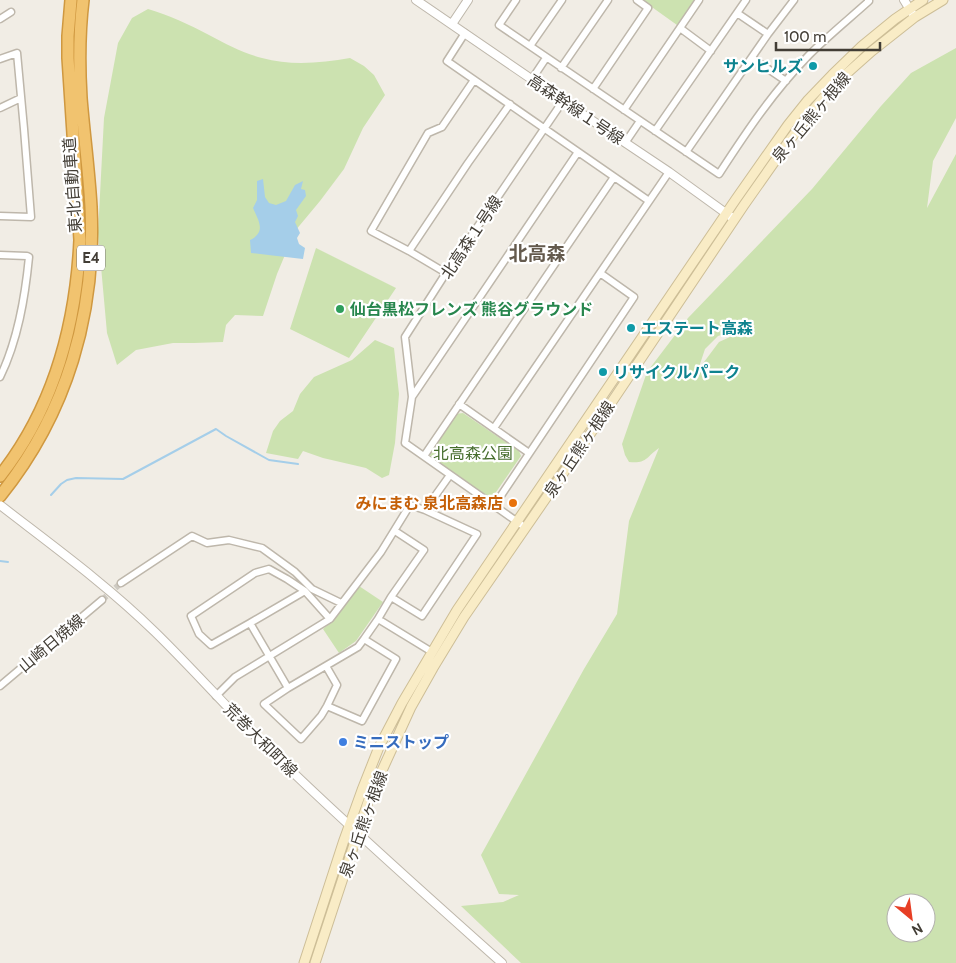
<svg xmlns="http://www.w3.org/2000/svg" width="956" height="963" font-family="Cabin,'Noto Sans JP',sans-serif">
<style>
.green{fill:#cce2b0;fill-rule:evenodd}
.water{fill:#a5cee9}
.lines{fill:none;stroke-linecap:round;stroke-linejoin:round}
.stream{stroke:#a5cee9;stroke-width:2}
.minor-tunnel{stroke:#cecac2;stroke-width:6;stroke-dasharray:6 3;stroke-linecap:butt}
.minor-casing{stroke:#beb7ab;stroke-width:9}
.tertiary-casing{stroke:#beb7ab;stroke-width:10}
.secondary-casing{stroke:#cdbe97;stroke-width:11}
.motorway-casing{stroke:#cf9840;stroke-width:14}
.minor{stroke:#fff;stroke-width:6}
.tertiary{stroke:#fff;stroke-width:8}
.secondary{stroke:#f9ecc6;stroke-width:9}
.motorway{stroke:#f1c36f;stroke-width:11}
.culture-dot{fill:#0f9aa8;stroke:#fff;stroke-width:2}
.leisure-dot{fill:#2e9e5b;stroke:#fff;stroke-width:2}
.food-dot{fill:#e8710a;stroke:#fff;stroke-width:2}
.shop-dot{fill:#3f7fe0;stroke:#fff;stroke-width:2}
.labels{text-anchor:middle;stroke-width:4.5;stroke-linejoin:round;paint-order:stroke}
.shield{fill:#fff;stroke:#7b7772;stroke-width:1}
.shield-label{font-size:15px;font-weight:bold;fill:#423d35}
.culture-label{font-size:16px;font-weight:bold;fill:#0d838f;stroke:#fff;text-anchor:start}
.street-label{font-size:16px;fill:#423d35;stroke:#fff}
.leisure-label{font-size:16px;font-weight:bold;fill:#27864d;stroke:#fff;text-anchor:start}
.park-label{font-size:16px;fill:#476e2e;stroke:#fff}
.food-label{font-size:16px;font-weight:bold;fill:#c56008;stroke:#fff;text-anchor:end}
.shop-label{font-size:16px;font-weight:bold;fill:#366cbe;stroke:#fff;text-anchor:start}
.quarter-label{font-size:19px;font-weight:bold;fill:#645a4d;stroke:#fff}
</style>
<rect width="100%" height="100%" fill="#f1ede5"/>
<path class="green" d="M 642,0 L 695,0 L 677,25 Z
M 148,9 C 169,15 190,25 209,35 C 226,44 243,53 262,58 C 291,66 321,63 350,58 L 364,66 L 374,75 L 385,95 L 363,128 L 344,169 L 320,201 L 295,231 L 277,274 L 263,316 L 235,315 L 226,325 L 223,342 L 194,343 L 173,343 L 136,350 L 117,365 L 107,333 L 98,233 L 104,118 L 118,43 L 132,18 Z
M 956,48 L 956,118 L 933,161 L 927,208 L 956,154 L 956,963 L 521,963 L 461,906 L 503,902 L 519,895 L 499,894 L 481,855 L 584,669 L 617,614 L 629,521 L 659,448 C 646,457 647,464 629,462 L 625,455 L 622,444 L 647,372 L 688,318 L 812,189 L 881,106 L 911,73 ZM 735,331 L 743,331 L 719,342 L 698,370 L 705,349 L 718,336 ZM 896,903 L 926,903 L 926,933 L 896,933 Z
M 316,248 L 396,288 L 349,358 L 290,329 Z
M 375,340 L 394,348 L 399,394 L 395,443 L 389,475 L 382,478 L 366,468 L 323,458 L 303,451 L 298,459 L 266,453 L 273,431 L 280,421 L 293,411 L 300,394 L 314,377 L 352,360 Z
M 463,413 L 519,451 L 521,456 L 494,495 L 489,497 L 430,458 L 429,452 L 455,414 Z
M 359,586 L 383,602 L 356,641 L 339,653 L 323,629 L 331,622 Z"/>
<path class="water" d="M 263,179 L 265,197 L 269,203 L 276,205 L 286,201 L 295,185 L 303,181 L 301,189 L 305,190 L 306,196 L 296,210 L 298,216 L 295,222 L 300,233 L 297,238 L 299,244 L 305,248 L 303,259 L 251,253 L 250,240 C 267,232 258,220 253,208 L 257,200 L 257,181 Z"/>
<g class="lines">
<path class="stream" d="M 51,495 L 61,484 L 67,480 L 76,478 L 123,479 L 216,429 L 226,436 L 269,460 L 298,464
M 0,561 L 8,562"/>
<path class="minor-tunnel" d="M 102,600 L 121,583"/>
<g class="minor-casing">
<path id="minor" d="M 516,0 L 499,25 L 719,174 C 747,131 773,92 809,55 C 828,36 849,19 869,1 L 868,0
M 737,13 L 768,34
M 0,19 L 11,12
M 680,28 L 711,51
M 465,33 L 447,61 L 649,201
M 530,46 L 562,0
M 752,58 L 786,81
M 0,59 L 17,53 L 24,129 L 31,217 L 0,216
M 561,68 L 608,0
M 532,79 L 546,58
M 593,89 L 648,8 L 637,0
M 0,108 L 21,98
M 624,110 L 699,0
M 655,131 L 746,0
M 625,143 L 640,121
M 686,152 L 768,34 L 794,0
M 409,251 L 468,163 L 510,104
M 0,255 L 27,256 L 29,257 C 25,298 18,340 0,377
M 446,273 L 409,251 L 371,231 L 428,133 L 442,127 L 474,80
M 412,397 L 578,152
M 459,404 L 529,453
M 494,428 L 669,172
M 424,456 L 614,177
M 494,506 L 634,297 L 600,273
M 526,528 L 405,443 L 412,397 L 405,337 L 446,273 L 563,101
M 395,531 L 424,550 L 391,597 L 378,619 L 432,652
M 121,583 L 192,536 L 207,543 L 229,540 L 262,548 L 295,572 L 312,589 L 341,603
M 391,597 L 422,616 L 477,534 L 425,510
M 250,623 L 305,591
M 364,639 L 378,619
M 326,666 L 337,685 L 327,706 L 321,716 L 301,739 L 264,704 L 288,688 L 358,647 L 364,639 L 396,659 L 362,721 L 327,706
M 0,686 L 102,600
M 288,688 L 250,623 L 211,645 L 199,634 L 191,616 L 255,573 L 269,569 L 287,579 L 305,591 L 330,619 L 381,552 L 410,505 L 425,510 L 450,475
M 216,696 L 235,677 L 330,619"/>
</g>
<g class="tertiary-casing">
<path id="tertiary" d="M 416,0 L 578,111 L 669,172 L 734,219
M 904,0 L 912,13
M 452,24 L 468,0
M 0,505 C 53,546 107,585 155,632 C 197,673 236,718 279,759 C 351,829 427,896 502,963"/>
</g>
<g class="secondary-casing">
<path id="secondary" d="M 304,963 L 344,840 L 362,790 L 379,747 L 402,703 L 457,610 L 736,199 L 788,125 L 808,100 L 832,75 L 862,46 L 895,19 L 923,0
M 315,963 L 369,799 L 411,707 L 433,668 L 464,617 L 597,424 L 744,205 L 789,141 L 808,116 L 836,83 L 872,51 L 915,17 L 943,0"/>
</g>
<g class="motorway-casing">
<path id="motorway" d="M 0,476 C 53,409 76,325 80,240 L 68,58 L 68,36 L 71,0
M 0,496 C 67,413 96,313 91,207 C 89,171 84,135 81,98 C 79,65 79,33 83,0"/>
</g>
<use href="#minor" class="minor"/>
<use href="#tertiary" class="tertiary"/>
<use href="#secondary" class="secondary"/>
<use href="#motorway" class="motorway"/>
</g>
<g class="culture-dot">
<circle cx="813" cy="66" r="5"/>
<circle cx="631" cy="328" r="5"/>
<circle cx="603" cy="372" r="5"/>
</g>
<circle class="leisure-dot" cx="340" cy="309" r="5"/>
<circle class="food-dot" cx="513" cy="503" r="5"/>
<circle class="shop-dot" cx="343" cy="742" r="5"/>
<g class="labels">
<rect class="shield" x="77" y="245.5" width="28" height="25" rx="4"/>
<g class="shield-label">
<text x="91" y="263">E4</text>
</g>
<g class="culture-label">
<text x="803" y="72" text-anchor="end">サンヒルズ</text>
<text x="641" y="334">エステート高森</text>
<text x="613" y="378">リサイクルパーク</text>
</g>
<g class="street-label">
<text transform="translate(576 109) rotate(34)" y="6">高森幹線１号線</text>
<text transform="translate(811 117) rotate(-50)" y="6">泉ヶ丘熊ヶ根線</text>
<text transform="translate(72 185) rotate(-94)" y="6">東北自動車道</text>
<text transform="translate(471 237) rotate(-56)" y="6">北高森１号線</text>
<text transform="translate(579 449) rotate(-56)" y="6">泉ヶ丘熊ヶ根線</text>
<text transform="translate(51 643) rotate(-40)" y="6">山崎日焼線</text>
<text transform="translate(261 740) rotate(45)" y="6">荒巻大和町線</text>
<text transform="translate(363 824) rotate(-70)" y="6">泉ヶ丘熊ヶ根線</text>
</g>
<g class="leisure-label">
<text x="350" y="315">仙台黒松フレンズ 熊谷グラウンド</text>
</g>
<g class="park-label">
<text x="473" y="459">北高森公園</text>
</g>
<g class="food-label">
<text x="503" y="509">みにまむ 泉北高森店</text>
</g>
<g class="shop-label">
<text x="353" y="748">ミニストップ</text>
</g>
<g class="quarter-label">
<text x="537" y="260">北高森</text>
</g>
</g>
<g transform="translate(911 918) rotate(151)"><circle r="24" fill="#ffffff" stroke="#b3b1ae"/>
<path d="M0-4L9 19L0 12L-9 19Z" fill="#e73f25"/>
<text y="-8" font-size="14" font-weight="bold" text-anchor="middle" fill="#423d35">N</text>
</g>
<path d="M776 42v8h104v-8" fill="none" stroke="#423d35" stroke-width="2.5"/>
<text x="784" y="42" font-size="15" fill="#423d35" stroke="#ffffff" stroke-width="4" paint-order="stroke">100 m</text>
</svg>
